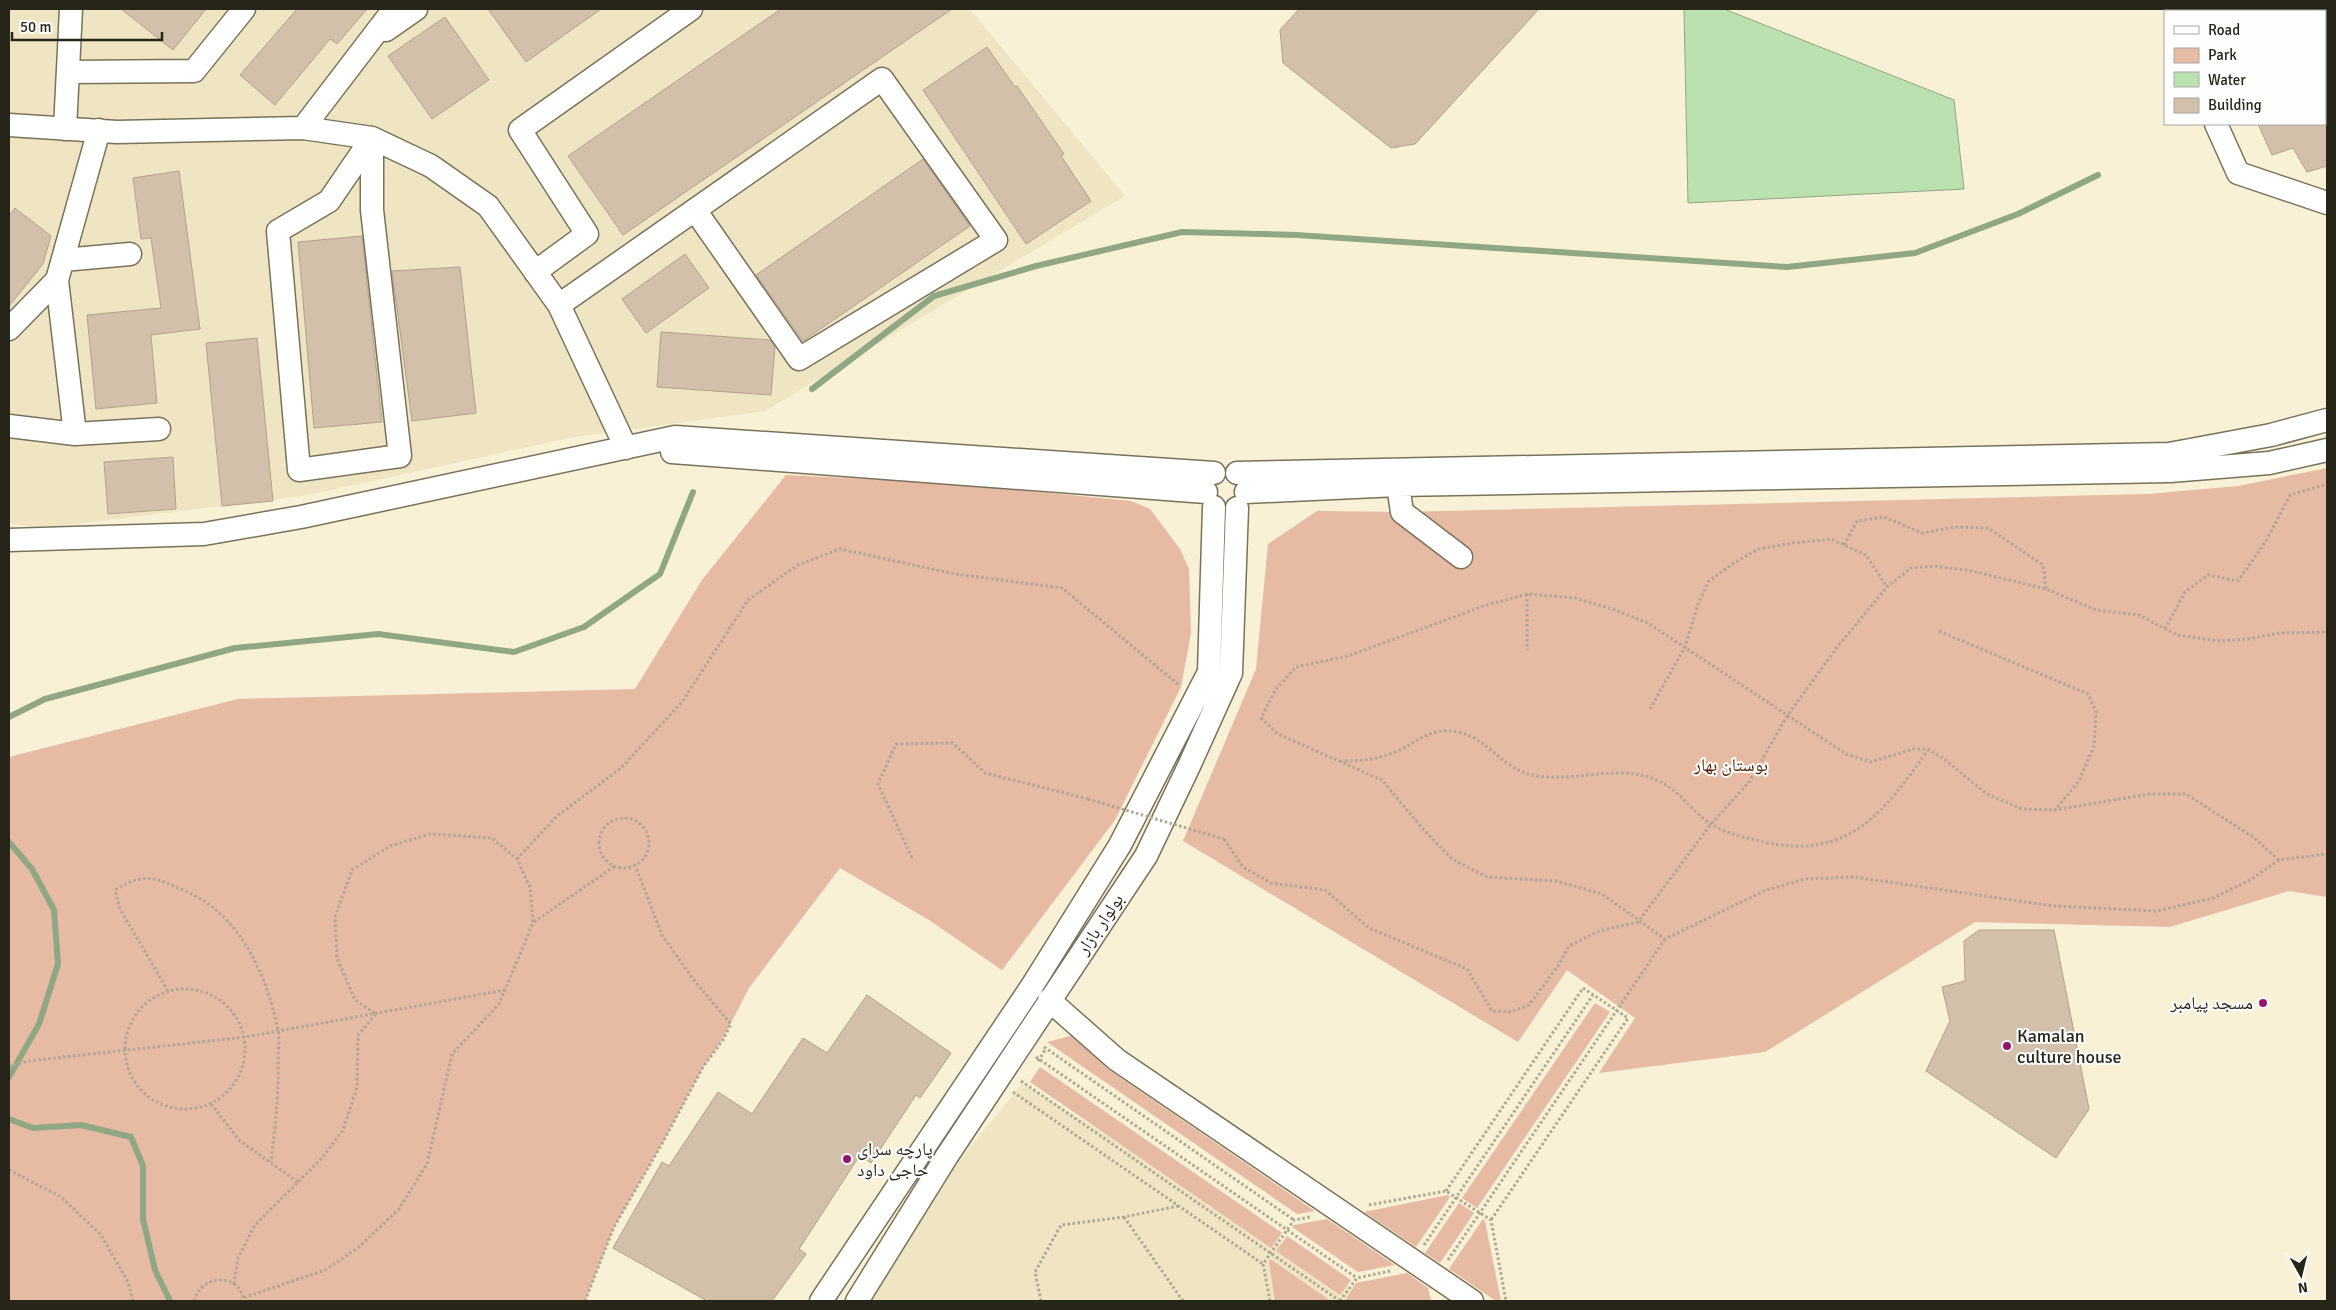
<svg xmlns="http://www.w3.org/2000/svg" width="2336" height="1310" font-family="Signika,'Noto Naskh Arabic',sans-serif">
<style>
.built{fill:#efe5c2}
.green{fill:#e6baa3}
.water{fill:#bce1b0;stroke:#8fa883}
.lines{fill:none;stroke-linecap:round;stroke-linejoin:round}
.stream{stroke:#8fa883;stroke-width:6}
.building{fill:#d3c0aa;stroke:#b3a18b}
.minor-casing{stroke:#79725a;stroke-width:25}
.path{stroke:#aea893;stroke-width:3;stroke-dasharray:2.5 2.5;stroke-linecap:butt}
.minor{stroke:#fff;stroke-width:22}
.path-bridge{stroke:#aea893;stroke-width:3;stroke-dasharray:2.5 2.5;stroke-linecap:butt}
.poi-dot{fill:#93136d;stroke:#fefefe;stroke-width:2}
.labels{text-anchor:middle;stroke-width:4;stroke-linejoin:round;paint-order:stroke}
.park-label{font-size:18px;fill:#512000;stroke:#fefefe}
.street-label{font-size:18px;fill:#27241a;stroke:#fefefe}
.poi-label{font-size:18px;fill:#27241a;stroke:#fefefe;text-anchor:start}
</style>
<rect width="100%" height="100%" fill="#f8f1d5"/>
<path class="built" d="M 9,9 L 970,9 L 1125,196 L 765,411 L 574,437 L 303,496 L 43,528 L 9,524 Z
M 1023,1083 L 1371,1301 L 843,1301 Z"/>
<path class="green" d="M 2327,468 L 2327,897 L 2289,891 L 2170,927 L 1975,922 L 1765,1052 L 1599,1073 L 1635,1018 L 1567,970 L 1518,1042 L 1183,841 L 1256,669 L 1268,544 L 1317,511 L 1402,512 L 2148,494 L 2238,486 Z
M 786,475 L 946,483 L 1131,501 L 1150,509 L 1180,549 L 1189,569 L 1191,633 L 1181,687 L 1115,820 L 1002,970 L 929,920 L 840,868 L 749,988 L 722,1040 L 703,1067 L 663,1142 L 614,1227 L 585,1301 L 9,1301 L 9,757 L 238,699 L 635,689 L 702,580 Z
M 1595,1003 L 1610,1012 L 1477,1208 L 1462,1198 Z
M 1074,1035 L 1109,1070 L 1315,1211 L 1297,1214 L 1047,1042 Z
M 1040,1067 L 1282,1233 L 1271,1248 L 1030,1082 Z
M 1448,1195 L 1450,1197 L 1416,1247 L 1364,1212 Z
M 1459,1203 L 1474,1213 L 1440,1263 L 1425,1253 Z
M 1327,1219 L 1395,1265 L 1358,1272 L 1292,1227 L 1294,1225 Z
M 1483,1219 L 1485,1221 L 1501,1301 L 1496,1301 L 1449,1269 Z
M 1287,1236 L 1351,1280 L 1340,1295 L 1276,1251 Z
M 1270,1259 L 1331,1301 L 1275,1301 L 1269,1262 Z
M 1407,1273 L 1428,1288 L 1431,1301 L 1345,1301 L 1356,1283 Z"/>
<path class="water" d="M 1684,9 L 1724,9 L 1954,100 L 1964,189 L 1688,203 Z"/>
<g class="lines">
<path class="stream" d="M 812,389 L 934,296 L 1036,266 L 1182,232 L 1296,235 L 1787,267 L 1915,253 L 2018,214 L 2098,175
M 9,717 L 45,699 L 235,648 L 378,634 L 514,652 L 584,627 L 660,574 L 693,492
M 9,842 L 32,869 L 54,910 L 58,964 L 39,1024 L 9,1077
M 9,1119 L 33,1128 L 81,1125 L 131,1137 L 143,1166 L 143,1219 L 155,1270 L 170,1301"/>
</g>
<path class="building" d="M 121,9 L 206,9 L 173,50 Z
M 297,9 L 367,9 L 337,44 L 330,39 L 275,105 L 240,75 Z
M 488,9 L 601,9 L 526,62 Z
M 781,9 L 952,9 L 623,235 L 568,156 Z
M 1299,9 L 1539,9 L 1415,144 L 1391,148 L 1283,63 L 1280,30 Z
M 445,17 L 489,80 L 432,119 L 388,56 Z
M 987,47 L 1015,87 L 1017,86 L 1064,154 L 1061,156 L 1091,201 L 1026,244 L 923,90 Z
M 2258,124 L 2327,124 L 2327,166 L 2307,172 L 2293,148 L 2272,155 Z
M 923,159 L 970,226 L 803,341 L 756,275 Z
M 179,171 L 200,329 L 151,335 L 157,403 L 96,409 L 87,315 L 161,308 L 151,238 L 141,239 L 133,178 Z
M 15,208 L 51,236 L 43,264 L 9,306 L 9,216 Z
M 362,236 L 382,422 L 314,428 L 298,242 Z
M 685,254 L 709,288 L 646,333 L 622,299 Z
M 460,267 L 476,413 L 412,421 L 392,271 Z
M 661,332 L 770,340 L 775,347 L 771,395 L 657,387 Z
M 257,338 L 273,501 L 222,506 L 206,343 Z
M 173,457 L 176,509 L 108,514 L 104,462 Z
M 1979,930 L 2054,930 L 2089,1109 L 2056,1158 L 1926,1071 L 1950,1021 L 1942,987 L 1965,981 L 1964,941 Z
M 867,995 L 951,1053 L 920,1098 L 916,1095 L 871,1163 L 860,1155 L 799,1249 L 806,1254 L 772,1301 L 707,1301 L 613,1248 L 662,1162 L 669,1166 L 718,1092 L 752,1114 L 803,1038 L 827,1053 Z"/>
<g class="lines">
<g class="minor-casing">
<path id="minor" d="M 386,30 L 416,9
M 2325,41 L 2327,40
M 68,72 L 194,71 L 244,9
M 2216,124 L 2238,173 L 2327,203
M 9,125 L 117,132 L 303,128 L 372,138 L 431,166 L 488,206 L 559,305 L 626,448
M 303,128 L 394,9
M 65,129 L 71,9
M 372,138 L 372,210 L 400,456 L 299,470 L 278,231 L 329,201 Z
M 63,260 L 130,254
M 535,272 L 587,234 L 520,130 L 691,9
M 559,305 L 882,79 L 996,240 L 799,359 L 695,210
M 9,329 L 57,280
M 9,426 L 75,434 L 57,280 L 99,130
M 75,434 L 159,429
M 672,452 L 1206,492
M 1237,473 L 2169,454 L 2271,435 L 2327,420
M 1398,485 L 1402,512 L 1461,557
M 1246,492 L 1398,485 L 2170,471 L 2269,463 L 2327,450
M 9,540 L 204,534 L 301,517 L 675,437 L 1214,473
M 1049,1000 L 1117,1060 L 1472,1301
M 821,1301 L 1032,986 L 1120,845 L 1209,672 L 1214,507
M 857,1301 L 947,1156 L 1146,856 L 1189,766 L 1231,673 L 1237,508"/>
</g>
<path class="path" d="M 1844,545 L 1857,521 L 1884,517 L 1922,533 L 1956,527 L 1988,528 L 2043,565 L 2046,589
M 1527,594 L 1527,650
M 2165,629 L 2185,592 L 2208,575 L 2238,581 L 2266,541 L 2290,495 L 2327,484
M 1939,631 L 2088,694 L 2096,711 L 2094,746 L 2079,781 L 2055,810
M 1650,709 L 1685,647 L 1698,604 L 1709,581 L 1731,565 L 1758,549 L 1793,543 L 1831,539 L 1866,555 L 1887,587
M 1340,761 C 1360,761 1376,760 1395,752 C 1418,743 1429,726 1458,732 C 1488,738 1501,768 1532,775 C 1573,784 1619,762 1659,781 C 1680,791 1692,812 1711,824 C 1726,834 1747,838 1764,842 C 1849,861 1884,812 1928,750
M599 843a25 25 0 1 1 50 0a25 25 0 1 1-50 0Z
M 1224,839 L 1243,867 L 1271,883 L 1325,890 L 1369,928 L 1467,969 L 1492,1011 L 1510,1012 L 1529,1005 L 1558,966 L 1569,946 L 1599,931 L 1638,922 L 1711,824 L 1750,781 L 1787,716 L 1838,646 L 1887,587 L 1911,568 L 1934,566 L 1972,571 L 2046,589 L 2096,610 L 2139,615 L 2177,635 L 2218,641 L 2247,639 L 2280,633 L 2327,632
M 912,858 L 878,784 L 896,744 L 953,743 L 985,773 L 1088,799
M 517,859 L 557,816 L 621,768 L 682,702 L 748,600 L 798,565 L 840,549 L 955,574 L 1062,588 L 1179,685
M 2279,860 L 2253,837 L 2186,794 L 2150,794 L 2054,810 L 2022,809 L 1987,794 L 1944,759 L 1928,749 L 1913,749 L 1871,762 L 1846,754 L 1648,623 L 1615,610 L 1575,598 L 1527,594 L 1484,606 L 1348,656 L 1296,667 L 1276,689 L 1261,718 L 1278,734 L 1382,780 L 1422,828 L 1452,859 L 1487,877 L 1556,881 L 1602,894 L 1665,939 L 1764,891 L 1805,879 L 1854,877 L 2054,906 L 2157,911 L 2213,898 L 2250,880 L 2279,860 L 2327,854
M 534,922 L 615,866
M125 1049a60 60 0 1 1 120 0a60 60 0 1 1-120 0Z
M 168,991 L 120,909 L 115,890 C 145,872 154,877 185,891 C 240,914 267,975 278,1030 C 280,1040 278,1051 278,1060 C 279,1095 275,1128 271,1162
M 1044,1047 L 1294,1220
M 1036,1057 L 1357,1278
M 1038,1061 L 1046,1049
M 9,1066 L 28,1061 L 245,1037 L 505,990
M 1021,1081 L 1340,1301
M 1013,1092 L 1263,1264
M 211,1104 L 240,1141 L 298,1182
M 9,1170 L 61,1197 L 101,1235 L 128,1282 L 133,1301
M 1446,1191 L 1583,988 L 1628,1018 L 1491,1220
M 1369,1205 L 1446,1191 L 1491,1220 L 1506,1301
M 1124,1217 L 1183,1301
M 1424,1245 L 1593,995
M 1448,1260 L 1665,939
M 234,1284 L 238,1258 L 255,1225 L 323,1157 L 343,1130 L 357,1087 L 358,1035 L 376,1014 L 355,1000 L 337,958 L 335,917 L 352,870 L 390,846 L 430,834 L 492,838 L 517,859 L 530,887 L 533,923 L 499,1004 L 452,1054 L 427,1164 L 399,1209 L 359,1247 L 325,1270 L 243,1298
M 194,1301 C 201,1274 239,1272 244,1301
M 585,1301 L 614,1227 L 663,1142 L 703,1067 L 723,1040 L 731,1024 L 693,979 L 662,935 L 635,865
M 1041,1301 L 1035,1272 L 1061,1225 L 1124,1217 L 1178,1206
M 1270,1301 L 1263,1264 L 1294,1220 L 1310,1217
M 1340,1301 L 1357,1278 L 1390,1271"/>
<use href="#minor" class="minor"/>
<path class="path-bridge" d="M 1088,799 L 1224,839"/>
</g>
<g class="poi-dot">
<circle cx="2263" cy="1003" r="5"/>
<circle cx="2007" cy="1046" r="5"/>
<circle cx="847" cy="1159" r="5"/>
</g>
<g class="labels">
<g class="park-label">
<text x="1731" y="771">بوستان بهار</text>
</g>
<g class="street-label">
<text transform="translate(1100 924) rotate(-56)" y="6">بولوار بازار</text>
</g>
<g class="poi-label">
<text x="2253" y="1009" text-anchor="end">مسجد پیامبر</text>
<text x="2017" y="1042">Kamalan<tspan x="2017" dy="21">culture house</tspan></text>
<text x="857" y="1155">پارچه سرای<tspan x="857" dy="21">حاجی داود</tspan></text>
</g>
</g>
<rect width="2336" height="1310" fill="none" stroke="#27241a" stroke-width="20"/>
<rect x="2164" y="10" width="162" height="115" fill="#fefefe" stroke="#a8a7a3"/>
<rect x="2174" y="26" width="25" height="8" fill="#ffffff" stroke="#a8a7a3"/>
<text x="2208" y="35" font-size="15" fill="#27241a">Road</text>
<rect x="2174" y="48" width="25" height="15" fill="#e6baa3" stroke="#a8a7a3"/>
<text x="2208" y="60" font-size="15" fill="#27241a">Park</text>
<rect x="2174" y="72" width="25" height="15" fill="#bce1b0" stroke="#a8a7a3"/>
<text x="2208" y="85" font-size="15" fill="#27241a">Water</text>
<rect x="2174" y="98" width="25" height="15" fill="#d3c0aa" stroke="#a8a7a3"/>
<text x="2208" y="110" font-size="15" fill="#27241a">Building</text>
<g transform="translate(2301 1275) rotate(172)" stroke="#fefefe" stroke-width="4" paint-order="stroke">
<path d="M0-4L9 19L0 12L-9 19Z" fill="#27241a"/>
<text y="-8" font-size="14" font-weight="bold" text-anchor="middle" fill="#27241a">N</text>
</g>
<path d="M12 32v8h150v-8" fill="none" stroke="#27241a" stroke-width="2.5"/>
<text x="20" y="32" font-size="15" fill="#27241a" stroke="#fefefe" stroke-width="4" paint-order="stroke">50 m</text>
</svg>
